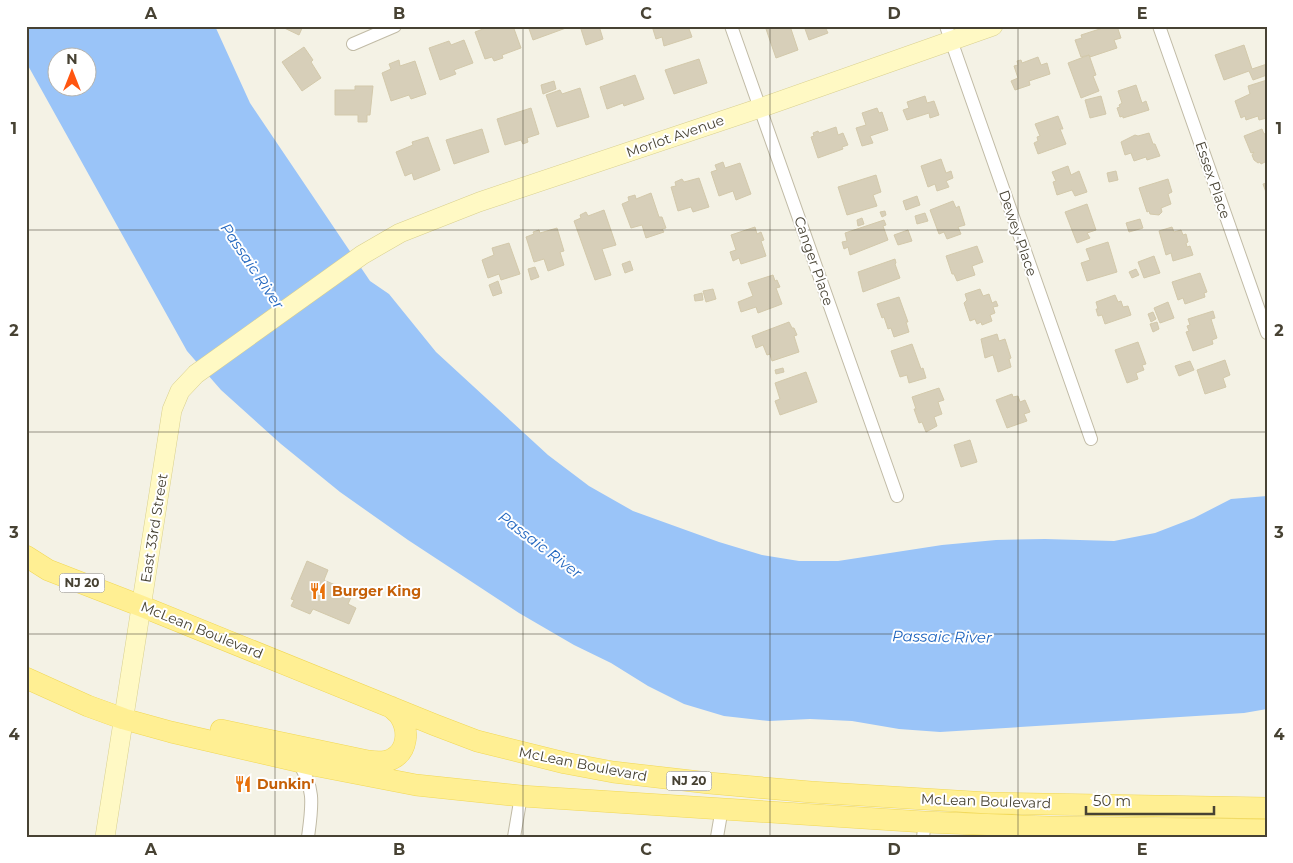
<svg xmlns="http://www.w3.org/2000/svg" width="1293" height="863" font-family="Montserrat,sans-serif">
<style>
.water{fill:#9ac4f8;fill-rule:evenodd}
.building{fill:#d7cfb9;stroke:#d3c9ab}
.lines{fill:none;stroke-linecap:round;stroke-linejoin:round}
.street-casing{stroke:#c1bba6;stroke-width:14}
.secondary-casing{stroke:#d9d08f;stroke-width:20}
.primary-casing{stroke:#f1d856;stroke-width:22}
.street{stroke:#fff;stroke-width:12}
.secondary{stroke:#fff9c4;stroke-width:19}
.primary{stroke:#ffef93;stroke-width:21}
.grid{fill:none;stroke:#474233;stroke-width:1;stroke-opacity:0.55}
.labels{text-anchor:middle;stroke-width:4;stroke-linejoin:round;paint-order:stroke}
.shield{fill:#fff;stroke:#7e7b70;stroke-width:1}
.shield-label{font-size:12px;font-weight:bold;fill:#474233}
.street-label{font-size:14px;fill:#474233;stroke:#fff}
.food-label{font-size:14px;font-weight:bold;fill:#c56008;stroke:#fff;text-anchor:start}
.water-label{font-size:15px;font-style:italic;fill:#2166bf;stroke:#fff}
.neatline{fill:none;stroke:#474233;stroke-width:2}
.grid-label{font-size:16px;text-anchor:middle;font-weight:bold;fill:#474233}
</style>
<rect width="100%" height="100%" fill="#f4f2e5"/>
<path class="water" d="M 26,26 L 215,26 L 250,103 L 370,281 L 389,294 L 436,352 L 548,455 L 589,486 L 633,511 L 719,542 L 762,555 L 799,561 L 838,561 L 942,545 L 996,540 L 1045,539 L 1114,541 L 1155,533 L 1194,518 L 1231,499 L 1267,496 L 1267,709 L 1244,713 L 940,732 L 899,729 L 852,721 L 810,719 L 769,721 L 724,716 L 684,704 L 648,686 L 611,663 L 574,645 L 519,613 L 408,540 L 340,492 L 281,444 L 221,390 L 187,351 L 26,62 ZM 58,58 L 88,58 L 88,88 L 58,88 Z"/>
<path class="building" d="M 280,26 L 303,26 L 299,35 Z
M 491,26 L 496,26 L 496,28 L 513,26 L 521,48 L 502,55 L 503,58 L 494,61 L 492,57 L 485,59 L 475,32 Z
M 528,26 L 566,26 L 566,28 L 533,40 Z
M 580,26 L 599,26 L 603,39 L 586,45 Z
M 652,26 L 688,26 L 692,37 L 664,46 L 662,37 L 656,39 Z
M 765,26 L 790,26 L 798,50 L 776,58 Z
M 804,26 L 832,26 L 833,27 L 826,29 L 828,33 L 809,40 Z
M 1109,26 L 1117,26 L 1121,38 L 1114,40 L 1117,48 L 1090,57 L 1089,55 L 1081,57 L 1075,40 L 1082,38 L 1081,35 Z
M 464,40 L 473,63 L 454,70 L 456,74 L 440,80 L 429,48 L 449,41 L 451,45 Z
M 1244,45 L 1252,69 L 1267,64 L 1267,75 L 1253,80 L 1249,71 L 1224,80 L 1215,55 Z
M 304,47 L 313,60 L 311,62 L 321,78 L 302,91 L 282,62 Z
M 1089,55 L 1096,75 L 1093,76 L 1099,91 L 1081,98 L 1068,63 Z
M 1038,57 L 1041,65 L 1047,63 L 1050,74 L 1029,81 L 1030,85 L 1015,90 L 1011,81 L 1018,78 L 1014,66 L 1018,65 L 1017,61 L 1021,60 L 1022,63 Z
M 699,59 L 707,83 L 674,94 L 665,70 Z
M 399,60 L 400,66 L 415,61 L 426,94 L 411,99 L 409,95 L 391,101 L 382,73 L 391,69 L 389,64 Z
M 635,75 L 644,99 L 624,106 L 623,103 L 607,109 L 600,87 Z
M 1267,80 L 1267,118 L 1259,120 L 1258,116 L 1246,120 L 1245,116 L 1241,118 L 1235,101 L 1250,94 L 1248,86 Z
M 554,81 L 556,89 L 543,94 L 541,85 Z
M 1136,85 L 1142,103 L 1146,101 L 1149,110 L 1123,118 L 1123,116 L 1120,117 L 1117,108 L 1120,107 L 1119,105 L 1122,103 L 1118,91 Z
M 355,86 L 373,86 L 370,115 L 367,115 L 367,122 L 358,122 L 358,115 L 335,115 L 335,90 L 355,90 Z
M 580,88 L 589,117 L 557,127 L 546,95 L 560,90 L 562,94 Z
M 925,96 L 927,103 L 934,101 L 939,115 L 930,118 L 929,113 L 907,120 L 903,110 L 909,108 L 907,102 Z
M 1101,96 L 1106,114 L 1090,118 L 1085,100 Z
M 531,108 L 539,134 L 527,138 L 528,142 L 523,144 L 521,140 L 505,145 L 497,119 Z
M 877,108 L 879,113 L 882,112 L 888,130 L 870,136 L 873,143 L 862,146 L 856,128 L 866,125 L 862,113 Z
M 1058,116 L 1063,129 L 1060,129 L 1066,144 L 1038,154 L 1034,143 L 1038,141 L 1037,137 L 1040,136 L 1035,124 Z
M 836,127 L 838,135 L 843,133 L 848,145 L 842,147 L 843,149 L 818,158 L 811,137 L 814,136 L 813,133 L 818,131 L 819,133 Z
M 482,129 L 489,152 L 454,164 L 446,140 Z
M 1262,129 L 1264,134 L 1267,133 L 1267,161 L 1261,164 L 1260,162 L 1258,163 L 1254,160 L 1252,155 L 1254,152 L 1251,153 L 1244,136 Z
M 1149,133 L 1153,144 L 1155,144 L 1160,156 L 1147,160 L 1146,157 L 1134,161 L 1131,153 L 1125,155 L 1121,142 L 1135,135 L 1138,136 Z
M 428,137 L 440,170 L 414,180 L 412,173 L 405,176 L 396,152 L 413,145 L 412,142 Z
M 941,159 L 946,173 L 951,171 L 953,178 L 946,181 L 949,187 L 937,191 L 935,184 L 928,187 L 921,166 Z
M 723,162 L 725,168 L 740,163 L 751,194 L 736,200 L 733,191 L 719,196 L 711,172 L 717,170 L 715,165 Z
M 1068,166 L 1071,175 L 1079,171 L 1087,192 L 1075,196 L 1072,190 L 1057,195 L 1053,182 L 1056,181 L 1052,172 Z
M 1116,171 L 1118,180 L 1109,182 L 1107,173 Z
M 876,175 L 881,192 L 873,195 L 877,206 L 847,215 L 838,187 Z
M 699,178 L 709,207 L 693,212 L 691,207 L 678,211 L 671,187 L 676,186 L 675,182 L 682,179 L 684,182 Z
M 1168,179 L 1172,192 L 1168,194 L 1171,204 L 1161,208 L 1162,212 L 1159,215 L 1150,214 L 1149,211 L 1147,212 L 1139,188 Z
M 1267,183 L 1267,195 L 1263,184 Z
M 651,193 L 659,217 L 662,217 L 666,228 L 662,229 L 664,232 L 646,238 L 642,225 L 631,228 L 622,204 L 629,201 L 628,197 L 635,195 L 636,199 Z
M 917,196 L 920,205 L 906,210 L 903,201 Z
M 953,201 L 956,208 L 959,206 L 965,225 L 958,227 L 961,234 L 947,239 L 944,232 L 939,234 L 930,210 Z
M 1087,204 L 1096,230 L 1087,233 L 1090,238 L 1077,243 L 1065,212 Z
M 604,210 L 616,245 L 602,249 L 611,275 L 595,280 L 574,221 L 581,218 L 580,215 L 586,212 L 588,216 Z
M 885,211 L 886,215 L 882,217 L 880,212 Z
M 925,213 L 928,221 L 917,224 L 915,216 Z
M 862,218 L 864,224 L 858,226 L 857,220 Z
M 1140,219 L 1143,228 L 1129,232 L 1126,223 Z
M 884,220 L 886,225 L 883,226 L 888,240 L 850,255 L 848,247 L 844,249 L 842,242 L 847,241 L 845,233 Z
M 755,227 L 757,234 L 761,232 L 764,240 L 761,241 L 766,256 L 741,264 L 739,258 L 733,261 L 730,252 L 736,250 L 731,235 Z
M 1172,227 L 1174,232 L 1181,230 L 1183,235 L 1186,234 L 1188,242 L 1186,243 L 1187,247 L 1190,246 L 1193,255 L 1173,261 L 1171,253 L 1166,255 L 1159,231 Z
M 557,228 L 564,251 L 560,252 L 564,265 L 548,271 L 544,259 L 534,262 L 526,237 L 534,234 L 533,232 L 539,230 L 540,233 Z
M 908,230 L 912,241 L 898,245 L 894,235 Z
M 1108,242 L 1117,272 L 1087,281 L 1081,263 L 1090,260 L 1086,249 Z
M 509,243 L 520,274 L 501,280 L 499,274 L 488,278 L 482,260 L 494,255 L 492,248 Z
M 977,246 L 983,262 L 972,266 L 975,275 L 957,281 L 954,274 L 952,274 L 946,256 Z
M 1154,256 L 1160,273 L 1144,278 L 1138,262 Z
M 895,259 L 896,263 L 895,264 L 900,278 L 863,292 L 858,272 Z
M 630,261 L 633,270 L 625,273 L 622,264 Z
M 535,267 L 539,277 L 531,280 L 528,269 Z
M 1136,269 L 1139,275 L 1132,278 L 1129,272 Z
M 1200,273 L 1207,292 L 1204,293 L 1205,297 L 1185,304 L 1183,298 L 1178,300 L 1172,282 Z
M 773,275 L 775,281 L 777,280 L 780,287 L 776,288 L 782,304 L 758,313 L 756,307 L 741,312 L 738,302 L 753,296 L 748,283 Z
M 498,281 L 502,293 L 493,296 L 489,285 Z
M 713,289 L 716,299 L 706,302 L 703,291 Z
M 980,289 L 983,296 L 989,294 L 992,303 L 996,301 L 998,306 L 993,307 L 995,313 L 990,315 L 992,321 L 982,325 L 981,322 L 977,324 L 975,319 L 970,321 L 964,303 L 967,300 L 965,294 Z
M 702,293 L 703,300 L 695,301 L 694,295 Z
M 1115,295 L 1118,302 L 1121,301 L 1123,307 L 1128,306 L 1131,315 L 1105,324 L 1102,315 L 1098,316 L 1096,309 L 1098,309 L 1096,302 Z
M 899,297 L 908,322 L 906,322 L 909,332 L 894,337 L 891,328 L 888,329 L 884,317 L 882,318 L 877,304 Z
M 1168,302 L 1174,318 L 1160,323 L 1154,308 Z
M 1213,311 L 1215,318 L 1211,319 L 1217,338 L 1212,340 L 1213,344 L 1193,351 L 1186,332 L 1189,331 L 1187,326 L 1190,325 L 1188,319 Z
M 1153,312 L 1156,319 L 1151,322 L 1148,314 Z
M 789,322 L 792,328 L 794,328 L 797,335 L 794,336 L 799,352 L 772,361 L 770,354 L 767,355 L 763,345 L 756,348 L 752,336 Z
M 1157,322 L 1159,329 L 1153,332 L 1150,324 Z
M 997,334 L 999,341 L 1005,339 L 1011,358 L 1009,359 L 1011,367 L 998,372 L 993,355 L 985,358 L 981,339 Z
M 1138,342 L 1146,364 L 1142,365 L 1144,370 L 1136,373 L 1138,379 L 1127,383 L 1115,350 Z
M 912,344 L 921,369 L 923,368 L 926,378 L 909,383 L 907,375 L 900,377 L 891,351 Z
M 1225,360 L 1230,375 L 1223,378 L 1226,387 L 1205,394 L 1197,370 Z
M 1190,361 L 1194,370 L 1179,376 L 1175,366 Z
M 783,368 L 784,372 L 776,374 L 775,370 Z
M 806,372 L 817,402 L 780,415 L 775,401 L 780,399 L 775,383 Z
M 939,388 L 944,400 L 938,402 L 942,414 L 934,417 L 937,426 L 926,432 L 922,422 L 919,423 L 914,409 L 916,409 L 912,397 Z
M 1012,394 L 1013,397 L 1018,396 L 1020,402 L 1025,400 L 1030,412 L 1024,414 L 1027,421 L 1007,428 L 996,400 Z
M 970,440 L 977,462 L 961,467 L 954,445 Z
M 307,561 L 328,570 L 324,580 L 353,593 L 348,604 L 356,608 L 349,624 L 313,609 L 310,614 L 291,606 L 294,600 L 291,599 Z"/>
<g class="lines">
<g class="street-casing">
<path id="street" d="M 731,26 L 897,496
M 946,26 L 1091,439
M 1159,26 L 1267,333
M 353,44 L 395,26
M 297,761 C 316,787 312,807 308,837
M 514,837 L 521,796
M 717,837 L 722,808
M 923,837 L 925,822"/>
</g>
<g class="secondary-casing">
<path id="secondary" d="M 105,837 L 172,410 L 180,391 L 196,374 L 362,255 L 400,233 L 479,202 L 760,108 L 993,26"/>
</g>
<g class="primary-casing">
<path id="primary" d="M 26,556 L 48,570 L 141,606 L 435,725 L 477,741 L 565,763 L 613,772 L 709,783 L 811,792 L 989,803 L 1267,808
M 26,678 L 88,706 L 124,719 L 171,732 L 318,766 L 416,785 L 521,796 L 925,822 L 1049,827 L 1267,830
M 221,730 L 368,761 C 376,762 385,763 392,759 C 408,751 409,730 400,716 C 398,713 394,710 391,707"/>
</g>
<use href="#street" class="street"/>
<use href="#secondary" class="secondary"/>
<use href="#primary" class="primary"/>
</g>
<path class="grid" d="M 275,26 L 275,837M 523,26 L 523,837M 770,26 L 770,837M 1018,26 L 1018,837M 26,230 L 1267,230M 26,432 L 1267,432M 26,634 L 1267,634"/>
<defs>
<g id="restaurant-bare" transform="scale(1.35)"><path d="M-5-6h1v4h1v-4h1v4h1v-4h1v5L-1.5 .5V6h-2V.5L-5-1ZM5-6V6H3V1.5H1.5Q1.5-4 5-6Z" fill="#e8710a" stroke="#fff" stroke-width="2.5" paint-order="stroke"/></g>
</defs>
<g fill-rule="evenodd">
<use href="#restaurant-bare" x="318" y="591"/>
<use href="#restaurant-bare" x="243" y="784"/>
</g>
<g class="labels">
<g class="shield">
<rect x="59.5" y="573.5" width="45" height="19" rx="4"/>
<rect x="666.5" y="771.5" width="45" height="19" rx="4"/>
</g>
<g class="shield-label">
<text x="82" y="587">NJ 20</text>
<text x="689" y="785">NJ 20</text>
</g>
<g class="street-label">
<text transform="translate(675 136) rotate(-19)" y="5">Morlot Avenue</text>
<text transform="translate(1213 180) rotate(71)" y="5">Essex Place</text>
<text transform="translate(1018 233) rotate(71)" y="5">Dewey Place</text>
<text transform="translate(814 261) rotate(71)" y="5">Canger Place</text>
<text transform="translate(154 528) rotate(-81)" y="5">East 33rd Street</text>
<text transform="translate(202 630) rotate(22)" y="5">McLean Boulevard</text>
<text transform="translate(583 764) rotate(11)" y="5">McLean Boulevard</text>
<text transform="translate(986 801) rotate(2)" y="5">McLean Boulevard</text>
</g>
<g class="food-label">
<text x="332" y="596">Burger King</text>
<text x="257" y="789">Dunkin'</text>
</g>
<g class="water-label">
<text transform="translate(252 266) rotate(56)" y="5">Passaic River</text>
<text transform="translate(540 545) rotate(37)" y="5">Passaic River</text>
<text transform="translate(942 637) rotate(1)" y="5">Passaic River</text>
</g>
</g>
<rect width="1293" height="863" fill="none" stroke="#ffffff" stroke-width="55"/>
<g transform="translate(72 72)"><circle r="24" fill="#ffffff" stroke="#b5b3ad"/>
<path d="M0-4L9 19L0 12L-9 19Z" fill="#ff5611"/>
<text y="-8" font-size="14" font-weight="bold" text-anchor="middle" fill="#474233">N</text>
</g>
<path d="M1086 806v8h128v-8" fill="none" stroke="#474233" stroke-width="2.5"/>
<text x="1093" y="806" font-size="15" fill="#474233" stroke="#ffffff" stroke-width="4" paint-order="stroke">50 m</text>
<rect x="28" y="28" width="1238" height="808" class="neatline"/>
<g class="grid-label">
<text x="151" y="19">A</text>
<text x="399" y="19">B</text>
<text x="646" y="19">C</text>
<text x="894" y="19">D</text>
<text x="1142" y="19">E</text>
<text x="14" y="134">1</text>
<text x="1279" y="134">1</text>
<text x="14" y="336">2</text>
<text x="1279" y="336">2</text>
<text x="14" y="538">3</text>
<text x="1279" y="538">3</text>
<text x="14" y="740">4</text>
<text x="1279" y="740">4</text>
<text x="151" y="855">A</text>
<text x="399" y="855">B</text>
<text x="646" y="855">C</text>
<text x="894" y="855">D</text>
<text x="1142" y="855">E</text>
</g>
</svg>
